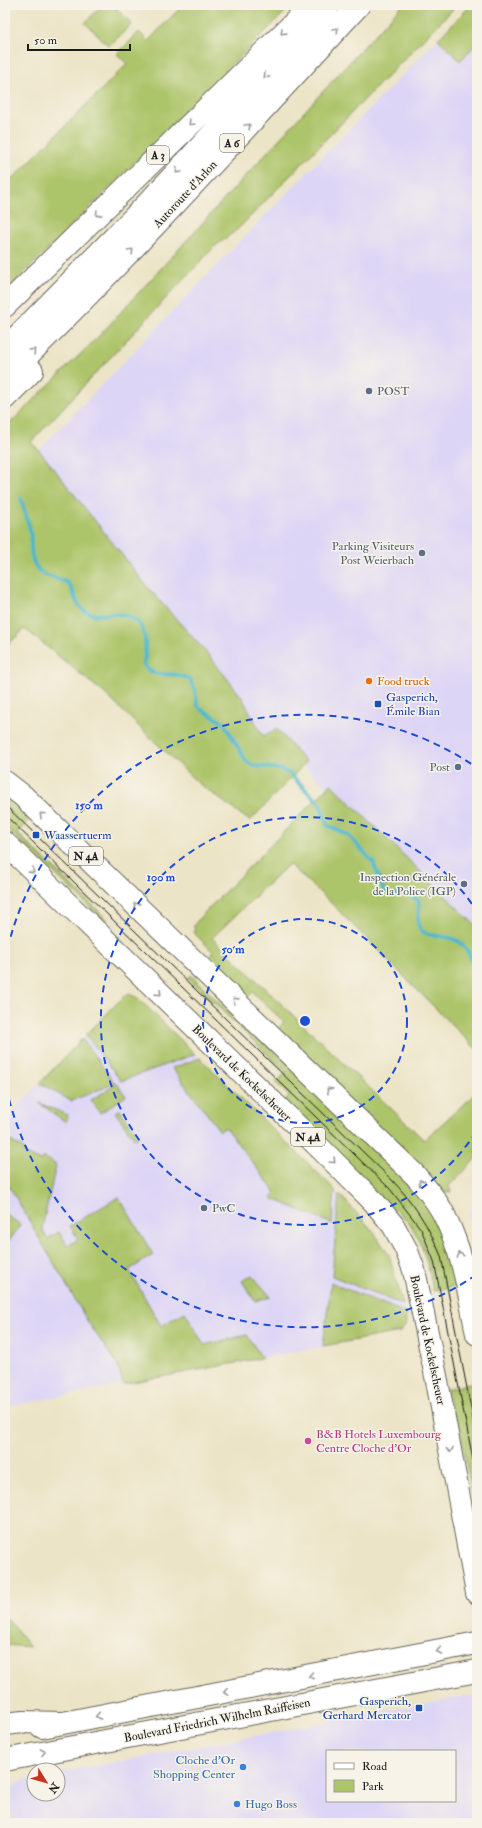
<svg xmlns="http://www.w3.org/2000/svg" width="482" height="1828" font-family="'IM FELL Double Pica',serif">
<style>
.built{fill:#ddd5f6;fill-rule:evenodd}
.green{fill:#adc56b;stroke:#647044}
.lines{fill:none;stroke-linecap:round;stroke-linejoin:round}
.stream{stroke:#4db8ca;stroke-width:4}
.secondary-casing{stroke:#656258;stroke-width:24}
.primary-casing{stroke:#656258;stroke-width:24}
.highway-casing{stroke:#656258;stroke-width:24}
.secondary{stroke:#fff;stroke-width:22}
.primary{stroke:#fff;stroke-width:22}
.highway{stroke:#fff;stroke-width:22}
.tram{stroke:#1c1c1c;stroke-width:1}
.oneway{stroke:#999}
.ring{fill:none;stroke:#1d4ed8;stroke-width:2;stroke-dasharray:7 5}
.service-dot{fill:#5c6f8a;stroke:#f7f3e8;stroke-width:1.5}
.food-dot{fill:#e8710a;stroke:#f7f3e8;stroke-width:1.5}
.transit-dot{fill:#1a4fb4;stroke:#f7f3e8;stroke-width:1.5}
.hotel-dot{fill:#d1479c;stroke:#f7f3e8;stroke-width:1.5}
.shop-dot{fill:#3f7fe0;stroke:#f7f3e8;stroke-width:1.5}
.labels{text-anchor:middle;stroke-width:3;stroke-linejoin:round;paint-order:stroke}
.shield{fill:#f7f3e8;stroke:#5e5c59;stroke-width:1}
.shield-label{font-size:11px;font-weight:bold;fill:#1c1c1c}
.street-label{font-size:12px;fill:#1c1c1c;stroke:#f7f3e8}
.service-label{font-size:12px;fill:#4e5e75;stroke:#f7f3e8;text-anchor:end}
.food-label{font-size:12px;fill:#c56008;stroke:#f7f3e8;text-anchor:start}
.transit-label{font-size:12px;fill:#164399;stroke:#f7f3e8;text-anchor:start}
.hotel-label{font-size:12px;fill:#b23c85;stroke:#f7f3e8;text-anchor:start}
.shop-label{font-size:12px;fill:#366cbe;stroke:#f7f3e8;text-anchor:end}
.centre{fill:#1d4ed8;stroke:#f7f3e8;stroke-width:2}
.ring-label{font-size:12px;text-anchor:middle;font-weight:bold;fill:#1d4ed8;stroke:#f7f3e8;stroke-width:3;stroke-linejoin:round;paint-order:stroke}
</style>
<rect width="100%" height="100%" fill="#f7f3e8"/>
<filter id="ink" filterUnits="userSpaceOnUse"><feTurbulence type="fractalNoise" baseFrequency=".025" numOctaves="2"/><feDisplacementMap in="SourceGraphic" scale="8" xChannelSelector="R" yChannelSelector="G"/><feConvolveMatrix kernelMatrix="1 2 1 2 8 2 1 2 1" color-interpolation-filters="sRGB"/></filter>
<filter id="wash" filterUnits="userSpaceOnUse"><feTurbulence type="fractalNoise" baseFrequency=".012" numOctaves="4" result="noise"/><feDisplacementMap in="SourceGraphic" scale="16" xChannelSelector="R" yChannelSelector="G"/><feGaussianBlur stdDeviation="0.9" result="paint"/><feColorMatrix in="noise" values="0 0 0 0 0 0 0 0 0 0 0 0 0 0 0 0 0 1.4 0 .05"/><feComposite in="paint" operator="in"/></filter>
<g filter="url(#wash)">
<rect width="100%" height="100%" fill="#ece4c6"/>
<path class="built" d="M 471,5 L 477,5 L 477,927 L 331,784 L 327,788 L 303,765 L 306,762 L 263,736 L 241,696 L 206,652 L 149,589 L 39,450 L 248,233 Z
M 129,994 L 138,998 L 332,1187 L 373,1231 L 389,1255 L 398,1284 L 406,1318 L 406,1325 L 400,1332 L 5,1407 L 5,1119 L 125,995 Z
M 477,1202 L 477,1239 L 468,1213 Z
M 465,1696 L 477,1697 L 477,1823 L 13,1823 L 9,1797 L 11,1790 L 18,1782 L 32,1778 L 34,1777 L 34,1794 L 58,1794 L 58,1773 ZM 327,1751 L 455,1751 L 455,1801 L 327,1801 Z"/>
<path class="green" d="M 102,5 L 113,5 L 132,24 L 109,46 L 85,23 Z
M 183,5 L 292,5 L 5,292 L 5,186 L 127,64 L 117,54 L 139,32 L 148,41 Z
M 402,5 L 457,5 L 238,229 L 214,247 L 31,442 L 39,450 L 149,589 L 206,652 L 241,696 L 263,736 L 277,729 L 306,762 L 250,821 L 198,783 L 104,693 L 25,629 L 5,647 L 5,428 L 100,335 Z
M 471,5 L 477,5 L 477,43 L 460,61 L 438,39 Z
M 331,784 L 477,927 L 477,1050 L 327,899 L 289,864 L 212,938 L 424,1140 L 477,1092 L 477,1157 L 457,1179 L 449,1185 L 451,1192 L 441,1191 L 276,1031 L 284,1022 L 253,992 L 245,1000 L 205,961 L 213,952 L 195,934 L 194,925 L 202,915 Z
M 5,792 L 32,817 L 17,833 L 107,919 L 105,922 L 5,826 Z
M 191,975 L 237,1020 L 250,1029 L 389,1160 L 433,1212 L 460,1285 L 433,1291 C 427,1258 419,1223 388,1205 L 282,1103 L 289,1096 L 276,1083 L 286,1072 L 188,978 Z
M 129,994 L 138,998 L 195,1054 L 121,1081 L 86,1035 L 125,995 Z
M 82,1039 L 115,1083 L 71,1101 L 40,1083 Z
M 200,1058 L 335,1190 L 332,1224 L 271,1198 L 276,1193 L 225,1127 L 220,1131 L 172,1068 Z
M 117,1084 L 126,1096 L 100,1113 L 91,1100 Z
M 39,1103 L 68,1115 L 66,1122 Z
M 120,1110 L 139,1136 L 135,1139 L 115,1112 Z
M 5,1138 L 24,1149 L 24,1153 L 41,1161 L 44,1157 L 56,1165 L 42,1228 L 47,1239 L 59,1232 L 68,1246 L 78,1239 L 70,1226 L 119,1197 L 153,1255 L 129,1270 L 161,1326 L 185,1312 L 204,1345 L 247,1335 L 262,1358 L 123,1384 L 118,1366 L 88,1322 L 5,1179 Z
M 339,1194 L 373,1231 L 389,1255 L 403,1305 L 332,1276 Z
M 5,1214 L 21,1225 L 9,1241 L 5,1238 Z
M 252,1275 L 271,1297 L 255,1301 L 242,1281 Z
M 331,1283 L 406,1313 L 406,1325 L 400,1332 L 323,1346 Z
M 474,1383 L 477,1399 L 477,1521 L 460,1430 L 452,1413 L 446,1389 Z
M 5,1617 L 9,1620 L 30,1647 L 5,1645 Z"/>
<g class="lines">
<path class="stream" d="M 21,499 C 24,509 27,519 30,529 C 32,542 29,556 36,567 C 44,579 55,576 66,582 C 75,587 72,602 85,611 C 95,618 107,613 118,614 C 148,617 147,642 144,665 C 155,679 163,672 177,675 C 182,676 186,678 190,679 L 195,690 L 197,704 L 201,709 L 224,723 L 246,761 L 254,766 L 280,769 L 290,774 L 320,804 L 327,825 L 348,835 L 373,862 L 383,888 L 387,894 L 394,895 L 406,893 L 418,900 C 422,909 414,922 421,930 C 425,935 432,935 438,936 C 443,937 448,937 453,939 C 472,945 474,970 477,986"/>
</g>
</g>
<g filter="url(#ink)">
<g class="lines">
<g class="secondary-casing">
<path id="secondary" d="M 42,1727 L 477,1643
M 5,1760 L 477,1671"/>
</g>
<g class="primary-casing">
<path id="primary" d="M 5,782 L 23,796 L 415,1175 C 425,1187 437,1200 444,1215 C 463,1252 469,1293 477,1334
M 5,843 L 321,1149 L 374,1202 L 393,1225 L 406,1249 L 414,1270 L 437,1381 L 477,1593"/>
</g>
<g class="highway-casing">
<path id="highway" d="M 5,306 L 312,5
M 5,349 L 146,205 L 297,43 L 329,5
M 5,378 C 128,258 243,131 359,5
M 5,398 L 32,371
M 5,1724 L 23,1722 L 60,1723"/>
</g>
<use href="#secondary" class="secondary"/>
<use href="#primary" class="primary"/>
<use href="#highway" class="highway"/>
<path class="tram" d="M 5,805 L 391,1179 C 413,1202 429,1226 441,1256 L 477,1439
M 5,815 L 390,1189 L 421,1229 L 434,1261 L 477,1480"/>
</g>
<defs><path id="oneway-chevron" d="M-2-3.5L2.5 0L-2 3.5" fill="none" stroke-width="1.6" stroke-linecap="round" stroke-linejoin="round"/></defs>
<g class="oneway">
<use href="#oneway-chevron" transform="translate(336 30) rotate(-47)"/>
<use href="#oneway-chevron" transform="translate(283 32) rotate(136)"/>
<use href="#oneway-chevron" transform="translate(266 76) rotate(133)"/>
<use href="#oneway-chevron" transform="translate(191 123) rotate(135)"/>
<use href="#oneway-chevron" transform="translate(248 126) rotate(-47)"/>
<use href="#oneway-chevron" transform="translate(178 171) rotate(133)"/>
<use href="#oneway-chevron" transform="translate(98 214) rotate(135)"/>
<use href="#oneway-chevron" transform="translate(131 251) rotate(-46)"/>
<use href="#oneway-chevron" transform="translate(33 351) rotate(-45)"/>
<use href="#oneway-chevron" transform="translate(42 815) rotate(-136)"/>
<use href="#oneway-chevron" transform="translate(32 871) rotate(44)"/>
<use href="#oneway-chevron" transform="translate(136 905) rotate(-136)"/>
<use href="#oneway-chevron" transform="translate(159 993) rotate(44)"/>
<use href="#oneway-chevron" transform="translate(235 1000) rotate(-136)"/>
<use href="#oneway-chevron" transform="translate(329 1090) rotate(-136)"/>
<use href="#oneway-chevron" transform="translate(333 1161) rotate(45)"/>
<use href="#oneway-chevron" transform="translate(421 1182) rotate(-130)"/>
<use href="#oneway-chevron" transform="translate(460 1255) rotate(-107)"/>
<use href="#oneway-chevron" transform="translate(450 1450) rotate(79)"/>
<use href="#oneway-chevron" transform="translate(439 1651) rotate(169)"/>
<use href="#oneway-chevron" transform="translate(311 1676) rotate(169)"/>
<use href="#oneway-chevron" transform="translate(226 1692) rotate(169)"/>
<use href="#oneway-chevron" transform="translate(98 1716) rotate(169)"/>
<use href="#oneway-chevron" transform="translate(43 1752) rotate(-11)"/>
</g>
</g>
<g class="ring">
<circle cx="305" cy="1021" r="102"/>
<path d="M476 1132A204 204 0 1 1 476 910"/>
<path d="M476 1275A306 306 0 0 1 5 1082M5 960A306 306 0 0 1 476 767"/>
</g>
<g class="service-dot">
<circle cx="369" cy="391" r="4"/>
<circle cx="422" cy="553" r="4"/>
<circle cx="458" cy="767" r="4"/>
<circle cx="464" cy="884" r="4"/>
<circle cx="204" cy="1208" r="4"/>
</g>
<circle class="food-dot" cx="369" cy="681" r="4"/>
<g class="transit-dot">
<rect x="374" y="700" width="8" height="8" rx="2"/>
<rect x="32" y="831" width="8" height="8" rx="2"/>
<rect x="415" y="1704" width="8" height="8" rx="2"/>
</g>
<circle class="hotel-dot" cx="308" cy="1441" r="4"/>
<g class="shop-dot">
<circle cx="243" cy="1767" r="4"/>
<circle cx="237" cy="1804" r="4"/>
</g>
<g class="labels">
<g class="shield">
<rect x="220" y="134" width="24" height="18" rx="3"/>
<rect x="147" y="146" width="22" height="18" rx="3"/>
<rect x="69" y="847" width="34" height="18" rx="3"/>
<rect x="291" y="1128" width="34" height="18" rx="3"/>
</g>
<g class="shield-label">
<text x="232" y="147">A 6</text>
<text x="158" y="159">A 3</text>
<text x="86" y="860">N 4A</text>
<text x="308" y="1141">N 4A</text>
</g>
<g class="street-label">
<text transform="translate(185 194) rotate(-47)" y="4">Autoroute d'Arlon</text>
<text transform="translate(242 1073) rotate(44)" y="4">Boulevard de Kockelscheuer</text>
<text transform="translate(428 1340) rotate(78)" y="4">Boulevard de Kockelscheuer</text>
<text transform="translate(217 1720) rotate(-11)" y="4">Boulevard Friedrich Wilhelm Raiffeisen</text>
</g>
<g class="service-label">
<text x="377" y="395" text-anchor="start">POST</text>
<text x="414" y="550">Parking Visiteurs<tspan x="414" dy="14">Post Weierbach</tspan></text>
<text x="450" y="771">Post</text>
<text x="456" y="881">Inspection Générale<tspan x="456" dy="14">de la Police (IGP)</tspan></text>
<text x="212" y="1212" text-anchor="start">PwC</text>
</g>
<g class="food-label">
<text x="377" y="685">Food truck</text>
</g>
<g class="transit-label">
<text x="386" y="701">Gasperich,<tspan x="386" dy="14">Émile Bian</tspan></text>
<text x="44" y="839">Waassertuerm</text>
<text x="411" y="1705" text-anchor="end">Gasperich,<tspan x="411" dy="14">Gerhard Mercator</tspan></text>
</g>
<g class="hotel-label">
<text x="316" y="1438">B&amp;B Hotels Luxembourg<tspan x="316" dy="14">Centre Cloche d'Or</tspan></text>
</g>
<g class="shop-label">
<text x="235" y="1764">Cloche d’Or<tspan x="235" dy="14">Shopping Center</tspan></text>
<text x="245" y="1808" text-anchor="start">Hugo Boss</text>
</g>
</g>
<circle cx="305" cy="1021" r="6" class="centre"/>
<g class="ring-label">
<text x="89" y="809">150 m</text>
<text x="161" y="881">100 m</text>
<text x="233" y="953">50 m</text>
</g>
<rect width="482" height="1828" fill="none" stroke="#f7f3e8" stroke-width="20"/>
<rect x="326" y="1750" width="130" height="52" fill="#f7f3e8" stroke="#9f9d96"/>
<rect x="334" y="1763" width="20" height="6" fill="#ffffff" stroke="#9f9d96"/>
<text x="362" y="1770" font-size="12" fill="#1c1c1c">Road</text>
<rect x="334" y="1780" width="20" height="12" fill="#adc56b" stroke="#9f9d96"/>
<text x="362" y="1790" font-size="12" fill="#1c1c1c">Park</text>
<g transform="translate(46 1782) rotate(127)"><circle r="19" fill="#f7f3e8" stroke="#9f9d96"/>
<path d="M0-3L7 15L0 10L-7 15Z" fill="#c8321e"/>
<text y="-6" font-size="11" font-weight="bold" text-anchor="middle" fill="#1c1c1c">N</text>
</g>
<path d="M28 44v6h102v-6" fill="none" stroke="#1c1c1c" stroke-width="2"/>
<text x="34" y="44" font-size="12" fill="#1c1c1c" stroke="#f7f3e8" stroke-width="3" paint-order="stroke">50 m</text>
</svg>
